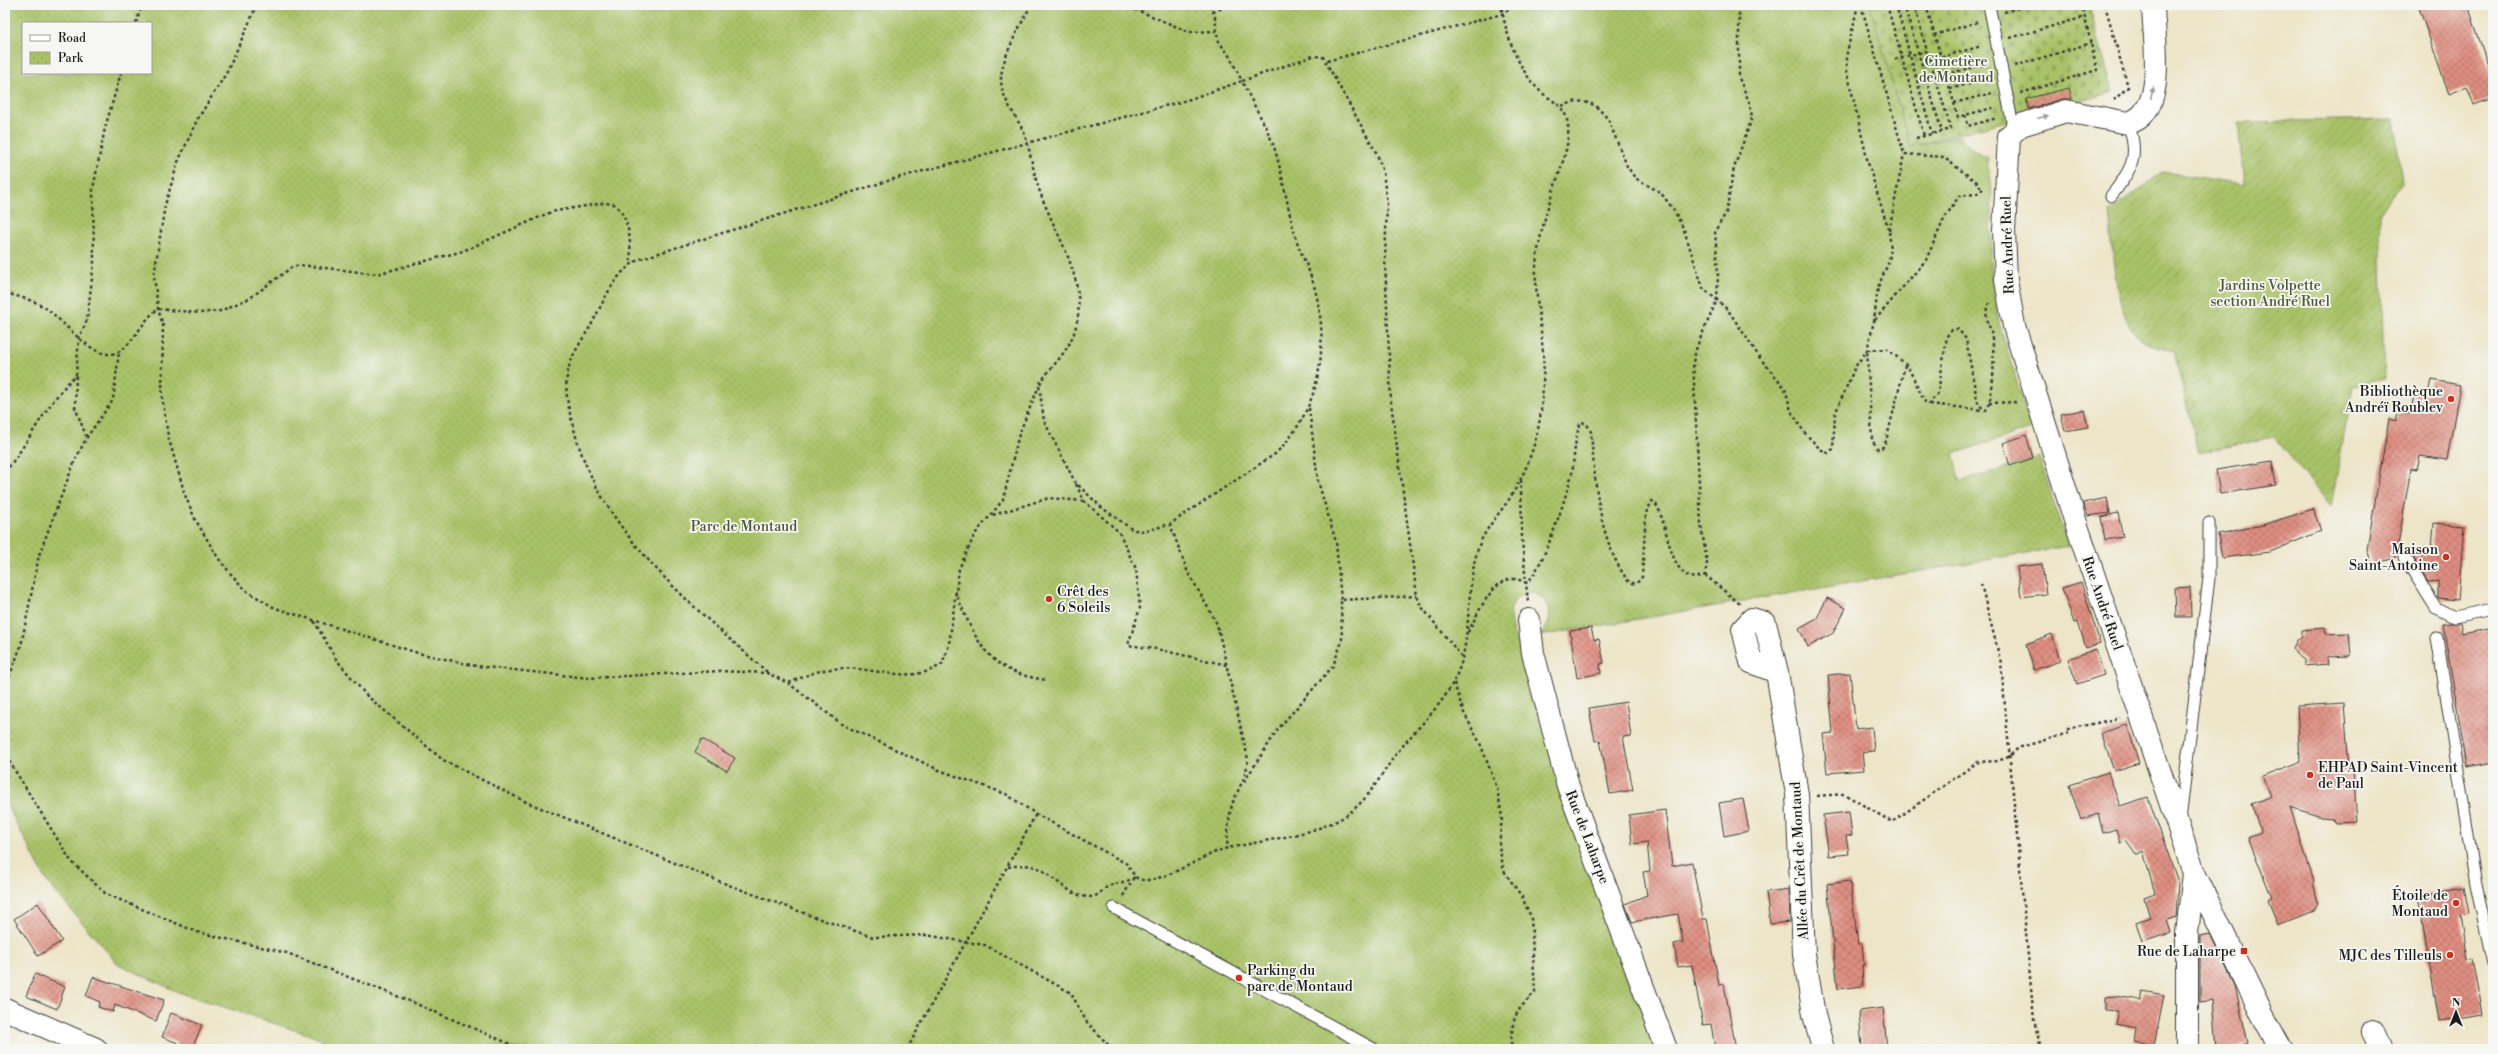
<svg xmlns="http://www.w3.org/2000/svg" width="2498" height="1054" font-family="'Libre Bodoni',serif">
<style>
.cemetery{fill:url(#cemetery-stones);stroke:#626f42}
.park{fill:url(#park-dots);stroke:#626f42;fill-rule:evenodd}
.garden{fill:url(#garden-furrows);stroke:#626f42}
.building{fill:url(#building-cross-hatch)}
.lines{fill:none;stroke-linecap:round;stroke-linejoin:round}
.lane-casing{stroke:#3b3a36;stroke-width:13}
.street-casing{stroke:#3b3a36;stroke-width:24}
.path{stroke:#3b3a36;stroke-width:2.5;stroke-dasharray:3 3;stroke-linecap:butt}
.lane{stroke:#fff;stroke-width:11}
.street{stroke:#fff;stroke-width:22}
.oneway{fill:#999}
.poi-dot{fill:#c8321e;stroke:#f6f6f2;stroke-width:1.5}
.labels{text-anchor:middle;stroke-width:3.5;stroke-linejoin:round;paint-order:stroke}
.park-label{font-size:14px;fill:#4d5637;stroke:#f6f6f2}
.street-label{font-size:14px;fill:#1c1c1c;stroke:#f6f6f2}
.poi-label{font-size:14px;fill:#1c1c1c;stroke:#f6f6f2;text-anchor:end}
</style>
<defs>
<pattern id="cemetery-stones" width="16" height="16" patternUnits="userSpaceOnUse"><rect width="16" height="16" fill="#a8c268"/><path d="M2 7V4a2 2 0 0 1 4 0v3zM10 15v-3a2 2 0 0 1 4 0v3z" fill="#90a65a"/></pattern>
<pattern id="park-dots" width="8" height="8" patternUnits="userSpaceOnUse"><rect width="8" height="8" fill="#a8c268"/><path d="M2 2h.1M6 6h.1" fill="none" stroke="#90a65a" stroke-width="1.8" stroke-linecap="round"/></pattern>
<pattern id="garden-furrows" width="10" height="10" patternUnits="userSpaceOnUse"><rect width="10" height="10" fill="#a8c268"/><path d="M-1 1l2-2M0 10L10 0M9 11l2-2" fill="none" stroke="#90a65a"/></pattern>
<pattern id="building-cross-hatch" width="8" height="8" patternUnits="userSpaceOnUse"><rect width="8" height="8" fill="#df8e81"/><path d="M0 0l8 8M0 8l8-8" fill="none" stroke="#b47369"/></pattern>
</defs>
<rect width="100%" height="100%" fill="#f6f6f2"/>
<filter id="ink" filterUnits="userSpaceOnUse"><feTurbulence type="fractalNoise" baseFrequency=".025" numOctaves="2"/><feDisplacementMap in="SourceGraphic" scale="8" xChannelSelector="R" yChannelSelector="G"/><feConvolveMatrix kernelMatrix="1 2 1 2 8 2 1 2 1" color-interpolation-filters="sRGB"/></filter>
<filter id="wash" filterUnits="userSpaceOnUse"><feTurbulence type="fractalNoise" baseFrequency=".012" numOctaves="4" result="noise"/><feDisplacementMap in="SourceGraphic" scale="16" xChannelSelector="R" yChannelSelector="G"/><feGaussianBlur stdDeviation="0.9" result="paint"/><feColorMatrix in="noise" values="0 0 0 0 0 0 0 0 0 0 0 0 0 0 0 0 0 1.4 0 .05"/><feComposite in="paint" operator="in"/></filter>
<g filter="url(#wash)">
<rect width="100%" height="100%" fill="#ede5c8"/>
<path class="cemetery" d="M 1870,5 L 2089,5 L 2113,92 L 1910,147 Z"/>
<path class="park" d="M 5,5 L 1870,5 L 1910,147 L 1959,136 L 1973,150 L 1988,158 L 1992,191 L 1991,272 L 1998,319 L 2031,429 L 1953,454 L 1960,482 L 2039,457 L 2068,546 L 1539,636 C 1555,622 1553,598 1530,592 C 1491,601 1520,649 1531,671 L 1660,1049 L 314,1049 L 322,1039 L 178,992 L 118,964 L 47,882 L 5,801 ZM 23,23 L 151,23 L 151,73 L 23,73 Z"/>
<path class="garden" d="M 2394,119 L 2402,182 L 2380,212 L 2384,379 L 2353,386 L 2331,506 L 2274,437 L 2198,453 L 2174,351 C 2165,348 2153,346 2145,342 C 2113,325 2113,245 2109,212 L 2163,172 L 2245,184 L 2239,122 Z"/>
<g id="blocks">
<path class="building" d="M 2418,5 L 2468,5 L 2493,81 L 2493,98 L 2474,105 L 2467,87 L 2449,94 Z
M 2069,88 L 2072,99 L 2062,99 L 2029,109 L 2026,99 Z
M 2432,380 L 2460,385 L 2447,460 L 2420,456 L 2417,469 L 2411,468 L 2396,557 L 2372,565 L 2367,549 L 2389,419 L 2396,421 L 2398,412 L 2411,414 L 2414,392 L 2429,394 Z
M 2084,410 L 2088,427 L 2065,431 L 2061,414 Z
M 2026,435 L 2033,458 L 2010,466 L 2003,443 Z
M 2272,461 L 2276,485 L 2220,494 L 2216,470 Z
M 2107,498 L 2110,513 L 2088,516 L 2083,503 Z
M 2313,509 L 2321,531 L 2270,552 L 2222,558 L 2218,534 L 2263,525 Z
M 2118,513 L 2123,537 L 2105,540 L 2101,517 Z
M 2434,523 L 2464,526 L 2458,600 L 2438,598 L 2438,581 L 2428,582 L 2408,551 L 2432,550 Z
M 2042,564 L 2046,594 L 2021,597 L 2017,567 Z
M 2081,582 L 2100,643 L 2086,648 L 2078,622 L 2074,623 L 2062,588 Z
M 2190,587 L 2191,617 L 2176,617 L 2175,588 Z
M 1827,598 L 1846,608 L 1833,633 L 1808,647 L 1799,628 L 1817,618 Z
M 2450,623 L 2460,623 L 2462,634 L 2493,628 L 2493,762 L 2467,767 L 2443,624 Z
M 1591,628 L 1594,640 L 1599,639 L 1604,663 L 1600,664 L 1601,673 L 1577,678 L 1570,631 Z
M 2325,628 L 2326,634 L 2349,633 L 2351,656 L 2327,657 L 2328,664 L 2304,666 L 2304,660 L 2296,654 L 2293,648 L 2297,640 L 2302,636 L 2302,630 Z
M 2052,634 L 2060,661 L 2034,670 L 2026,644 Z
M 2096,649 L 2104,675 L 2077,684 L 2068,659 Z
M 1850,673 L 1856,729 L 1872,727 L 1874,751 L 1862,752 L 1864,770 L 1827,773 L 1823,734 L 1833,733 L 1828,675 Z
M 1626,702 L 1631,736 L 1623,737 L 1633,790 L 1610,794 L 1600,740 L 1595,741 L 1589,708 Z
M 2344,703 L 2349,768 L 2353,767 L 2357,822 L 2335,823 L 2332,818 L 2321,817 L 2290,807 L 2314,881 L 2313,882 L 2318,903 L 2313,911 L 2278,925 L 2268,900 L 2272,898 L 2248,837 L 2261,832 L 2251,804 L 2271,796 L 2263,776 L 2300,762 L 2297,706 Z
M 2127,725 L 2139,763 L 2114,771 L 2101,733 Z
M 702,739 L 735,758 L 727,771 L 695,752 Z
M 2108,772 L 2120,806 L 2148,797 L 2178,882 L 2176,917 L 2167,920 L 2171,933 L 2142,942 L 2136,922 L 2150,917 L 2144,898 L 2155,894 L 2143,851 L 2136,855 L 2126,841 L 2120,843 L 2116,829 L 2103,833 L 2098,814 L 2081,820 L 2069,785 Z
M 1743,799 L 1749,831 L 1724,836 L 1719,803 Z
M 1665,810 L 1672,866 L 1692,862 L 1703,919 L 1707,919 L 1719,985 L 1724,984 L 1736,1049 L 1715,1049 L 1711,1024 L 1703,1025 L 1692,965 L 1678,967 L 1674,944 L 1683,942 L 1678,914 L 1632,922 L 1625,904 L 1647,895 L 1643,872 L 1650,871 L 1647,842 L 1632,844 L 1629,815 Z
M 1849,812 L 1852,835 L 1846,836 L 1849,854 L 1829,856 L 1823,815 Z
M 1850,881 L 1858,944 L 1862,944 L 1864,965 L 1862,965 L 1863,986 L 1838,989 L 1827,884 Z
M 2464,887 L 2469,914 L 2461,916 L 2468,960 L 2473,959 L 2483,1014 L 2439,1021 L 2418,895 Z
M 1789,889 L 1790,922 L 1770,924 L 1766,892 Z
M 38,903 L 62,941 L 38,956 L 14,919 Z
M 2210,934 L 2235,986 L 2248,1043 L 2230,1049 L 2216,1049 L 2212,1000 L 2200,1002 L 2200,936 Z
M 35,974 L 65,987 L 57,1009 L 26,996 Z
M 93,977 L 164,1000 L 156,1021 L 115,1005 L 113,1012 L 98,1007 L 100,1002 L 86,996 Z
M 2143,991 L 2164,995 L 2154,1045 L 2134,1041 L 2136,1028 L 2115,1024 L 2118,1011 L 2105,1010 L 2105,997 L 2115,996 L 2141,1000 Z
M 1883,1008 L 1887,1048 L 1862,1049 L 1859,1011 Z
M 171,1013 L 202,1025 L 192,1049 L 177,1045 L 178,1043 L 162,1037 Z"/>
</g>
</g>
<g filter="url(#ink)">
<use href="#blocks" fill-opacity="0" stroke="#3b3a36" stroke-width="1"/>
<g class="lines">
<g class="lane-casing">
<path id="lane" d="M 1989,5 L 2012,121 L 2010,132
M 2111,196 C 2132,170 2140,156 2128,123
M 2404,557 L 2436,608 L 2454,617 L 2493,609
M 2437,638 L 2476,885 L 2493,963
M 2180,820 L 2209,578 L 2209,523
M 1114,908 L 1374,1049"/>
</g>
<g class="street-casing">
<path id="street" d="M 2153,5 C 2153,36 2169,113 2128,123 L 2066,111 L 2021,125 L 2009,136 L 2004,231 L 2006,280 L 2014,326 L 2075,520 L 2194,873 L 2263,1016 L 2281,1049
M 1529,620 L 1533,653 L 1568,786 L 1666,1049
M 1777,672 L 1751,662 L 1743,629 L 1752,619 L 1765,623 L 1777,672 L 1797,794 L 1804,954 L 1814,1015 L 1823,1049
M 5,1009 L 96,1049
M 2373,1032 L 2380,1049
M 2187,1049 L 2187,933 L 2194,873"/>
</g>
<path class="path" d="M 257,5 L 227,72 L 197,120 L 178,162 L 165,205 L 154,275 L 158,309 L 163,325 L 162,396 L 168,436 L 185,495 L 195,519 L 218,558 L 236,580 L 248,592 L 275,608 L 418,653 L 476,666 L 589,678 L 720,671 L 767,673 L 788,683 L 843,725 L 939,770 L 1006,794 L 1036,814 L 1127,864 C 1130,868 1133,875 1137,878 C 1153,889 1204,855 1221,850 C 1230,847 1240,846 1249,844 C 1279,838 1315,833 1342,818 C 1368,802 1379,777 1397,753 C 1422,721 1453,698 1463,656 C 1471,619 1467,578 1480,543 C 1487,527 1498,515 1508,501 C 1526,474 1537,443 1541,411 C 1543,388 1545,365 1542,342 C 1540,315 1533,285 1537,257 C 1540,235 1546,213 1553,191 C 1560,170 1570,147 1568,125 C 1565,102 1550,102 1537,88 C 1516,65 1506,34 1501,5
M 1031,5 C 1021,25 1002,56 1001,78 C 1001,100 1016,114 1024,133 C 1031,152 1033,173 1040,192 C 1056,237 1091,283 1074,333 C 1067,354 1050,367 1039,385 L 1044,421 L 1075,482 L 1101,507 L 1133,530 L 1146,531 L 1170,524 L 1187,570 L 1217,624 L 1248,759 C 1247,775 1239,788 1233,802 C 1228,817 1228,833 1227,848
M 1117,5 L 1142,12 L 1189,32 L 1216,31
M 1210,5 L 1215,17 L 1218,40 L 1230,57 L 1242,81 L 1313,56 L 1323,57 L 1377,154 L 1383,172 L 1387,203 L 1385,260 L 1391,402 L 1417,596 L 1421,606 L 1462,657
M 1861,5 L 1904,154 L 1943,157 L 1978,183 L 1982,189
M 1887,5 L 1924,136
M 1896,5 L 1932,134
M 1904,5 L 1942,132
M 1926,5 L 1958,117 L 1996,107
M 2105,5 L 2128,87 L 2114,100
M 1213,12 L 1230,5
M 2004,12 L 2029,5
M 136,23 L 142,5
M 1934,35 L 1978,22
M 2010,38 L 2085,17
M 1895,59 L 1927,51 L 1914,5
M 1327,61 L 1502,14 L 1516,5
M 2015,66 L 2091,43
M 1946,74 L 1986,64
M 1950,89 L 1990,78
M 2021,93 L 2097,70 L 2082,5
M 1954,103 L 1992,93
M 1562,106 L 1577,101 L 1590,103 L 1597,107 L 1608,119 L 1627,166 L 1635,178 L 1660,192 L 1674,210 L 1684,230 L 1703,288 L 1728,310 L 1760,358 L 1785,388 L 1791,411 L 1804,432 L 1820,449 L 1828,453 L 1833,449 L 1835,414 L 1855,367 L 1867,350 L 1874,321 L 1878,287 L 1889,261 L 1891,249 L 1889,231 L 1868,163 L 1847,71 L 1847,52 L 1858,5
M 1965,115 L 1968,126 L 1997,118
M 1916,138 L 1951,129 L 1930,60 L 1982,46
M 1889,231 L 1904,154
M 5,293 C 20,297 35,300 48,310 C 65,322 96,364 118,352 C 133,345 142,320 158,309 L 200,313 L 220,311 L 250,298 L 292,267 L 300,265 L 377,274 L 463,251 L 551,212 L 603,203 L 614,204 C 631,218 630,243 631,264
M 1875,320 L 1926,260 L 1944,219 L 1959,196 L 1976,194 L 1983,189
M 1905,365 L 1886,441 L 1883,447 L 1878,449 L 1872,440 L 1867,350 L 1887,349 L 1907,365 L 1925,402 L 1929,404 L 1938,393 L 1947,336 L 1952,330 L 1958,329 L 1966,339 L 1977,400 L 1980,406 L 1986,410 C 1994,398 1995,354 1992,339 C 1991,325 1982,316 1989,303
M 76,376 L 75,407 L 86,436
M 1989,403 L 2018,402
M 1930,404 L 1983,410
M 1309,408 L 1318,481 L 1336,542 L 1341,600
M 5,472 C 30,441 47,402 76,375 L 79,338 L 87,320 L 94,262 L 93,189 L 105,128 L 121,73
M 1521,480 L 1522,540 L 1526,583 C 1542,573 1567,494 1572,473 C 1574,462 1575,429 1582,422 L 1587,424 L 1591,432 C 1595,480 1598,542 1629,582 L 1636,584 L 1642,577 L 1646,513 L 1652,501 C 1669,509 1666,593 1705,575 L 1707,563 L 1701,524 L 1693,362 L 1697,346 L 1717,300 L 1718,273 L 1715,231 L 1726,213 L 1734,168 L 1752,118 L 1750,104 L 1739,78 L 1739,5
M 1076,484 L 1084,501 L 1119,532 L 1136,569 L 1140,608 L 1128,645 L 1156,649 L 1227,665
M 993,515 L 1049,498 L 1084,501
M 1705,575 L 1740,604
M 1981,584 L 2001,663 L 2034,1020 L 2041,1049
M 955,591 C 976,641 987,673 1047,680
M 314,621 L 336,659 L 366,695 L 443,760 L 524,801 L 721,882 L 817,918 L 873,937 L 925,935 L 985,945 L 1071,993 L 1086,1021 L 1112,1049
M 1468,632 C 1479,612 1497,565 1526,583 L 1528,602
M 767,672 C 690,603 598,531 573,425 C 568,408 564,388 568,371 C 571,355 583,339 591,325 C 605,300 613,273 640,259 L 897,178 L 1187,100 L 1242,81 C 1252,103 1266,124 1274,147 C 1283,175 1287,206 1295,235 C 1300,253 1310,270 1315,289 C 1330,347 1320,411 1275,454 L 1170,524
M 789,683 C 803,677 817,670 832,669 C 870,664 909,687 942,664 L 949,645 L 959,569 L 975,534 L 1003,500 L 1019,434 L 1039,386
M 1454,683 L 1464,713 L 1480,743 L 1497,788 L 1502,817 L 1499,846 L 1504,871 L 1522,897 L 1531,917 L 1535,992 C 1515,1012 1512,1017 1511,1046 L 1508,1049
M 5,688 L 21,646 L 39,555 L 75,460 L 87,437 L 113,400 L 119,352
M 5,733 L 9,761 L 5,788
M 9,761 L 71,861 L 106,894 L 197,932 L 287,953 L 407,1000 L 522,1049
M 1244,782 L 1278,729 L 1333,666 L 1342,641 L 1341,600 L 1417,596
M 1817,796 L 1844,794 L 1892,822 L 1978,762 L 1997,761 L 2009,757 L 2018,748 L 2069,733 L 2068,729 L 2120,718
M 1008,867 C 1019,865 1028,864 1038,868 C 1052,874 1077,905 1097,895 C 1102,893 1104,888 1109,886 C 1118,882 1126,883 1135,877
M 1123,896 L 1134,877
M 907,1049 L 1036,814"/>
<use href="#lane" class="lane"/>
<use href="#street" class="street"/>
</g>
<defs><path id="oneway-solid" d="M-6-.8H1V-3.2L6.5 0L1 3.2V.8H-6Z"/></defs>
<g class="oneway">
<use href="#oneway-solid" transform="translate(2152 93) rotate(-77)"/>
<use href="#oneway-solid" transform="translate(2043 117) rotate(-15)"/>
</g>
</g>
<g class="poi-dot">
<circle cx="2451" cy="399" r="4"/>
<circle cx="2446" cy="557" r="4"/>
<circle cx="1049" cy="599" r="4"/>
<circle cx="2310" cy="775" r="4"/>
<circle cx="2456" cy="903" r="4"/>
<rect x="2240" y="947" width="8" height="8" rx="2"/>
<circle cx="2450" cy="955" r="4"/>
<circle cx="1239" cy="978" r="4"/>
</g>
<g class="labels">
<g class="park-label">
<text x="1956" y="66">Cimetière<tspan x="1956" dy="16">de Montaud</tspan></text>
<text x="2270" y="290">Jardins Volpette<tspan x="2270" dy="16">section André Ruel</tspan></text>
<text x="744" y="531">Parc de Montaud</text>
</g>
<g class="street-label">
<text transform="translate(2007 245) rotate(-92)" y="5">Rue André Ruel</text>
<text transform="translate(2103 603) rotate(71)" y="5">Rue André Ruel</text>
<text transform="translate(1588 837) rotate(69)" y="5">Rue de Laharpe</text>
<text transform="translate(1799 861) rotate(-93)" y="5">Allée du Crêt de Montaud</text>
</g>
<g class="poi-label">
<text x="2443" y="396">Bibliothèque<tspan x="2443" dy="16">Andréï Roublev</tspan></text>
<text x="2438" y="554">Maison<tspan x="2438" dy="16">Saint-Antoine</tspan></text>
<text x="1057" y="596" text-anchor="start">Crêt des<tspan x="1057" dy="16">6 Soleils</tspan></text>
<text x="2318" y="772" text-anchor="start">EHPAD Saint-Vincent<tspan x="2318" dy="16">de Paul</tspan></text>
<text x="2448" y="900">Étoile de<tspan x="2448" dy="16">Montaud</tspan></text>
<text x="2236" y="956">Rue de Laharpe</text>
<text x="2442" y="960">MJC des Tilleuls</text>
<text x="1247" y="975" text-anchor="start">Parking du<tspan x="1247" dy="16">parc de Montaud</tspan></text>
</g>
</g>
<rect width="2498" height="1054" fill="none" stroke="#f6f6f2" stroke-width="20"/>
<rect x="22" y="22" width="130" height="52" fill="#f6f6f2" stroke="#9f9f9c"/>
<rect x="30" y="35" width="20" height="6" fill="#ffffff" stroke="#9f9f9c"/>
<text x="58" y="42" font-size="12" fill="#1c1c1c">Road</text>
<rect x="30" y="52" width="20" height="12" fill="url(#park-dots)" stroke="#9f9f9c"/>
<text x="58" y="62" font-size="12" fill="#1c1c1c">Park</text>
<g transform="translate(2456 1012)" stroke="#f6f6f2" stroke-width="3" paint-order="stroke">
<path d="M0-3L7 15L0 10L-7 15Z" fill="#1c1c1c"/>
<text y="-6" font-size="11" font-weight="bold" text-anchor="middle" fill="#1c1c1c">N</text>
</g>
</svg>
